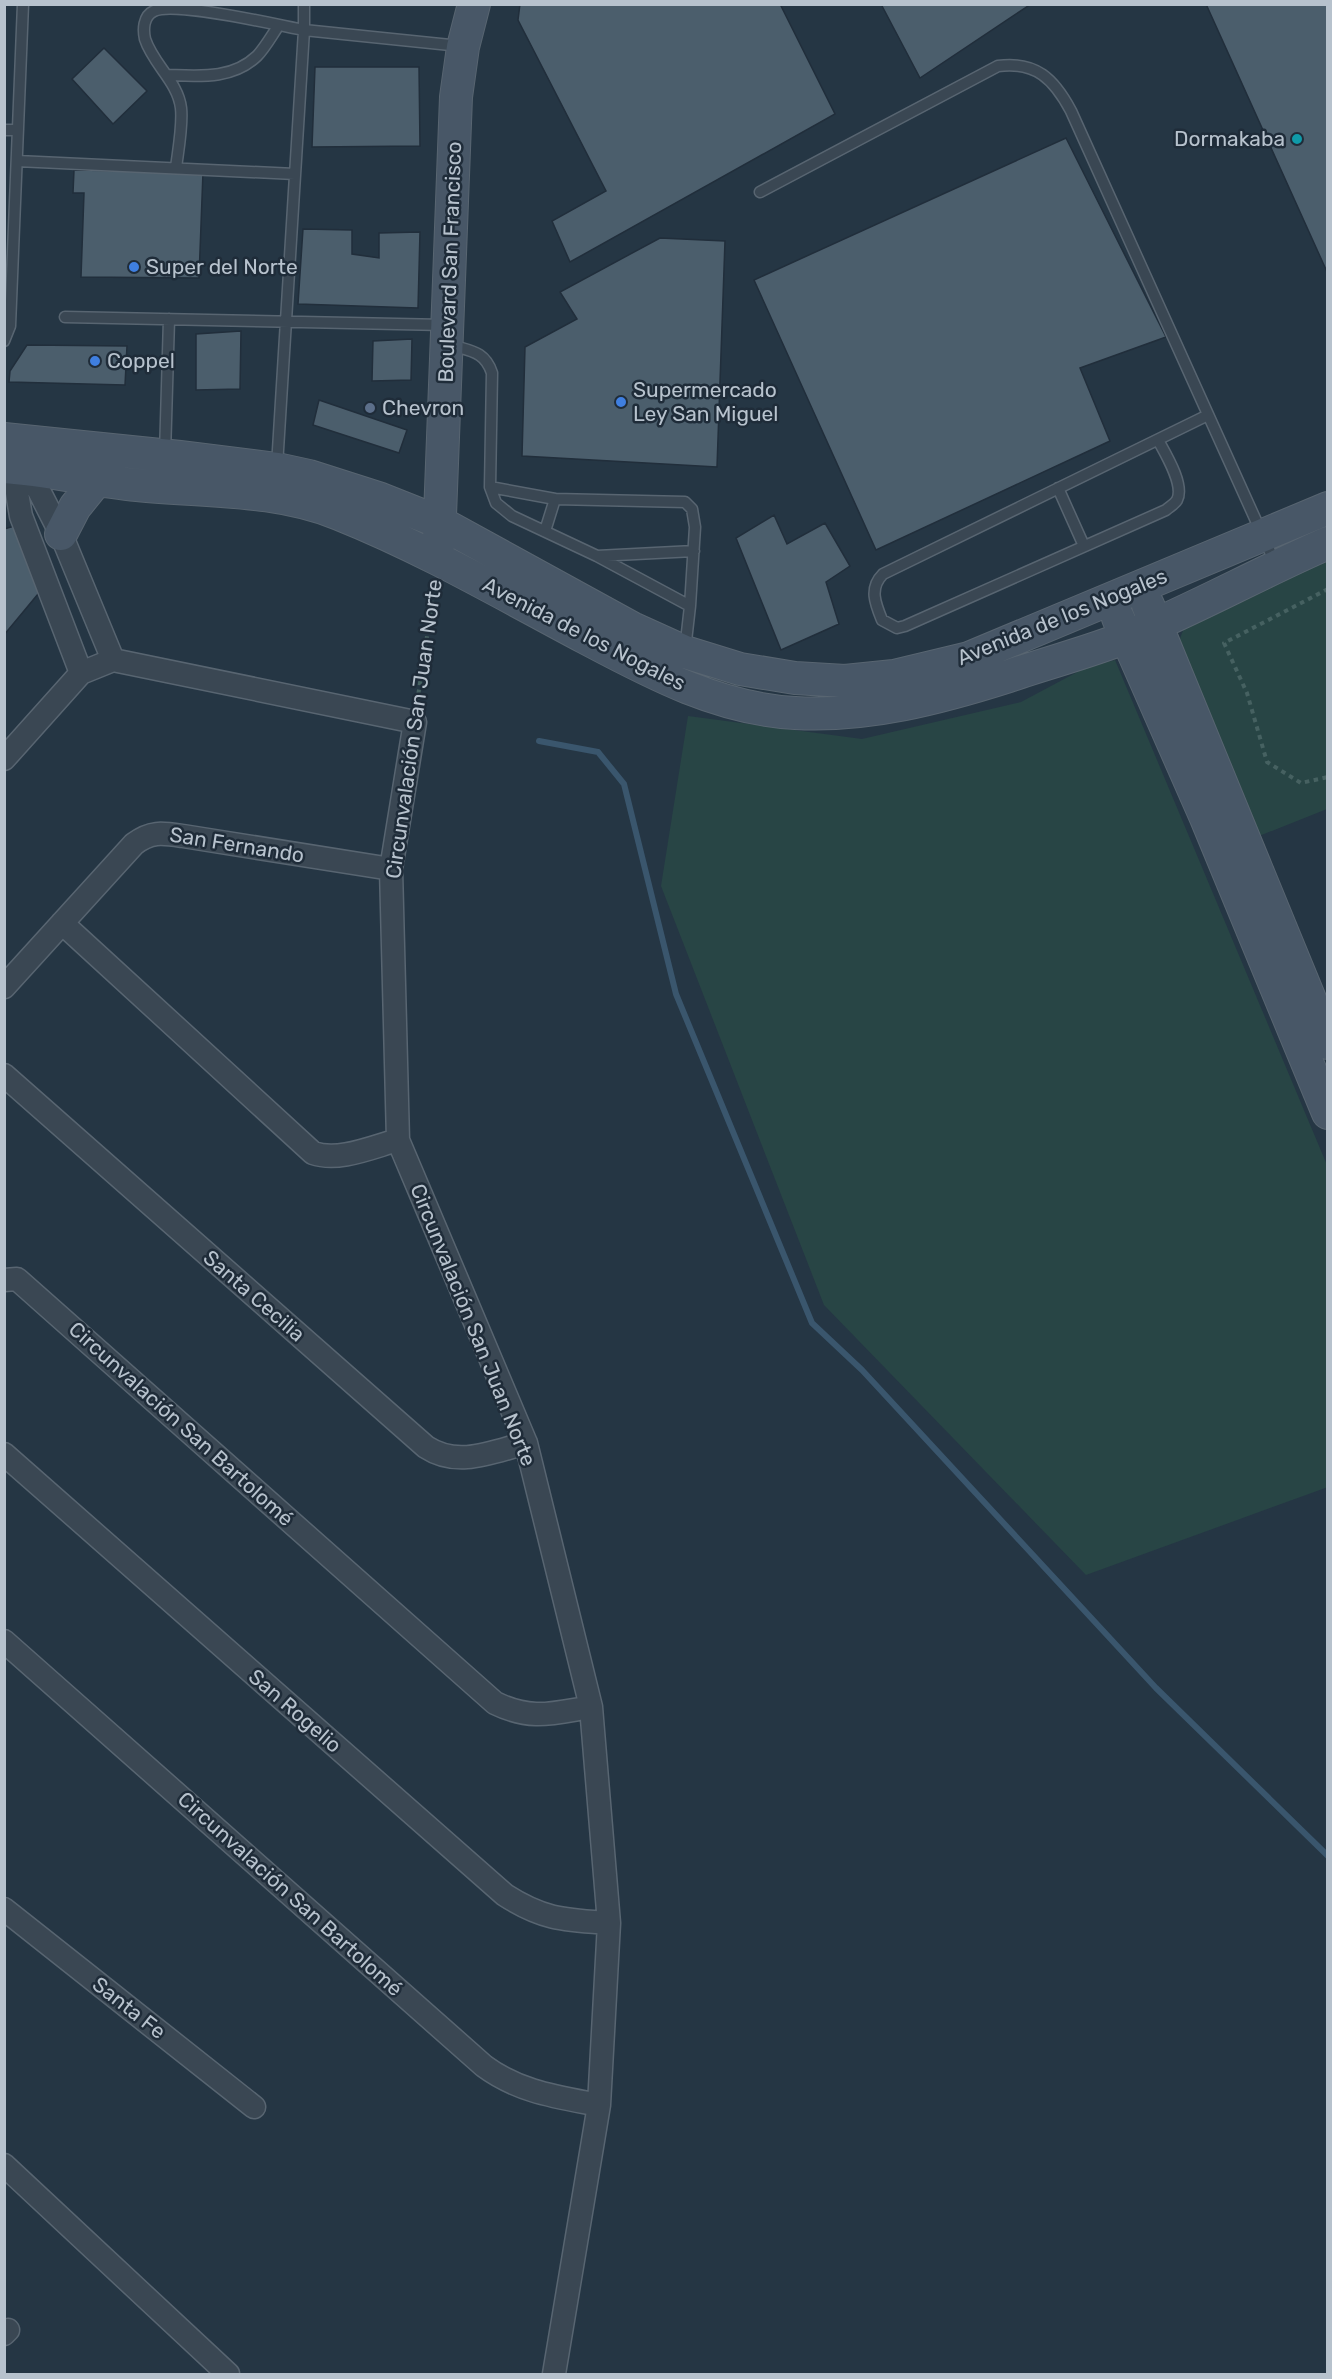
<svg xmlns="http://www.w3.org/2000/svg" width="1332" height="2379" font-family="Rubik,sans-serif">
<style>
.green{fill:#284545}
.lines{fill:none;stroke-linecap:round;stroke-linejoin:round}
.stream{stroke:#3a566d;stroke-width:6}
.building{fill:#4b5e6c;stroke:#212e3b;stroke-width:1.5}
.lane-casing{stroke:#586571;stroke-width:13}
.street-casing{stroke:#586571;stroke-width:25}
.secondary-casing{stroke:#586571;stroke-width:34}
.path{stroke:#466161;stroke-width:4;stroke-dasharray:4.5 4.5;stroke-linecap:butt}
.lane{stroke:#3a4753;stroke-width:10}
.street{stroke:#3a4753;stroke-width:22}
.secondary{stroke:#485767;stroke-width:32}
.culture-dot{fill:#0f9aa8;stroke:#1f2c39;stroke-width:2}
.shop-dot{fill:#3f7fe0;stroke:#1f2c39;stroke-width:2}
.service-dot{fill:#5c6f8a;stroke:#1f2c39;stroke-width:2}
.labels{text-anchor:middle;stroke-width:5;stroke-linejoin:round;paint-order:stroke}
.poi-label{font-size:21px;fill:#b7c2cd;stroke:#1f2c39;text-anchor:start}
.street-label{font-size:21px;fill:#b7c2cd;stroke:#1f2c39}
</style>
<rect width="100%" height="100%" fill="#253644"/>
<path class="green" d="M 1327,559 L 1327,809 L 1259,836 L 1178,644 L 1185,625 Z
M 1115,660 L 1327,1165 L 1328,1487 L 1086,1575 L 824,1305 L 661,886 L 688,716 L 862,739 L 1021,702 L 1083,669 Z"/>
<g class="lines">
<path class="stream" d="M 539,741 L 598,752 L 624,784 L 676,994 L 812,1323 L 862,1370 L 1156,1688 L 1328,1856"/>
</g>
<path class="building" d="M 520,4 L 780,4 L 835,114 L 570,262 L 552,221 L 606,191 L 518,20 Z
M 881,4 L 1031,4 L 920,78 Z
M 1206,4 L 1328,4 L 1328,274 Z
M 104,48 L 147,91 L 113,124 L 72,79 Z
M 315,67 L 419,67 L 420,146 L 312,147 Z
M 1066,138 L 1166,337 L 1080,368 L 1110,441 L 876,550 L 754,280 Z
M 74,170 L 203,172 L 199,278 L 81,277 L 84,193 L 73,193 Z
M 303,229 L 352,230 L 352,254 L 379,258 L 379,233 L 420,232 L 418,308 L 298,304 Z
M 660,238 L 725,241 L 717,467 L 522,456 L 525,347 L 577,319 L 560,292 Z
M 241,331 L 240,389 L 196,390 L 196,334 Z
M 412,339 L 411,380 L 372,381 L 373,341 Z
M 27,345 L 127,346 L 125,385 L 9,382 L 10,371 Z
M 319,400 L 407,430 L 399,453 L 313,425 Z
M 774,515 L 787,544 L 825,523 L 850,566 L 826,582 L 839,624 L 781,650 L 736,538 Z
M 18,525 L 43,588 L 4,635 L 4,529 Z"/>
<g class="lines">
<g class="lane-casing">
<path id="lane" d="M 167,75 C 198,76 232,80 257,56 C 265,48 272,35 279,25
M 4,130 L 18,130
M 17,161 L 295,174
M 176,168 C 178,151 183,125 181,108 C 178,82 153,64 145,39 C 143,30 143,16 154,11 C 175,1 277,25 304,30 L 304,4
M 760,192 L 998,66 C 1036,61 1054,79 1071,111 L 1276,565
M 65,317 L 445,325
M 4,341 L 10,326 L 23,4
M 451,345 C 470,351 485,351 492,373 L 490,487 L 496,503 L 512,516 L 597,556 L 690,606 L 685,650
M 1158,440 C 1165,453 1185,485 1177,500 C 1175,504 1169,507 1166,510 L 905,626 L 897,628 L 882,620 C 875,603 869,588 883,574 C 991,521 1099,468 1208,415
M 165,454 L 169,319
M 277,466 L 304,30 L 460,46
M 490,487 L 555,499
M 1058,488 L 1084,546
M 545,531 L 555,499 L 685,502 L 692,509 L 695,527 L 690,606
M 597,556 L 694,551"/>
</g>
<g class="street-casing">
<path id="street" d="M 20,468 L 16,487 L 21,516 L 81,673
M 20,468 L 35,483 L 61,534 L 113,660
M 4,759 L 81,673 L 113,660 L 415,722 L 391,869 L 398,1140 L 526,1443 L 591,1707 L 609,1923 L 599,2105 L 554,2374
M 62,923 L 313,1153 C 339,1162 372,1147 398,1140
M 4,987 L 134,844 C 151,831 162,833 183,836 L 391,869
M 4,1075 L 426,1447 C 458,1468 492,1452 526,1443
M 4,1280 L 17,1279 L 495,1703 C 532,1721 553,1713 591,1707
M 4,1454 L 505,1895 C 544,1920 565,1920 609,1923
M 4,1641 L 484,2066 C 519,2092 558,2097 599,2105
M 4,1909 L 254,2107
M 4,2165 L 228,2374
M 4,2334 L 8,2330"/>
</g>
<g class="secondary-casing">
<path id="secondary" d="M 4,439 L 180,457 L 277,469 L 309,476 L 381,499 L 439,522 L 632,628 L 685,652 L 740,669 L 795,678 L 845,681 L 894,676 L 969,658 L 1328,508
M 4,467 C 49,470 93,481 137,485 C 204,492 276,488 339,514 C 424,548 503,594 584,637 C 650,672 718,709 795,713 C 868,717 940,698 1009,676 C 1049,662 1090,652 1129,636 C 1197,608 1261,572 1328,543
M 61,534 L 75,507 L 96,481
M 439,542 L 456,97 L 463,47 L 474,4
M 1148,605 L 1328,1043
M 1118,618 L 1206,818 L 1328,1113"/>
</g>
<path class="path" d="M 1328,589 L 1224,643 L 1247,693 L 1267,762 L 1301,783 L 1328,777
M 417,703 L 435,583"/>
<use href="#lane" class="lane"/>
<use href="#street" class="street"/>
<use href="#secondary" class="secondary"/>
</g>
<circle class="culture-dot" cx="1297" cy="139" r="6"/>
<g class="shop-dot">
<circle cx="134" cy="267" r="6"/>
<circle cx="95" cy="361" r="6"/>
<circle cx="621" cy="402" r="6"/>
</g>
<circle class="service-dot" cx="370" cy="408" r="6"/>
<g class="labels">
<g class="poi-label">
<text x="1285" y="146" text-anchor="end">Dormakaba</text>
<text x="146" y="274">Super del Norte</text>
<text x="107" y="368">Coppel</text>
<text x="633" y="397">Supermercado<tspan x="633" dy="24">Ley San Miguel</tspan></text>
<text x="382" y="415">Chevron</text>
</g>
<g class="street-label">
<text transform="translate(450 262) rotate(-88)" y="7">Boulevard San Francisco</text>
<text transform="translate(1062 617) rotate(-22)" y="7">Avenida de los Nogales</text>
<text transform="translate(584 634) rotate(27)" y="7">Avenida de los Nogales</text>
<text transform="translate(414 729) rotate(-82)" y="7">Circunvalación San Juan Norte</text>
<text transform="translate(237 845) rotate(9)" y="7">San Fernando</text>
<text transform="translate(254 1296) rotate(41)" y="7">Santa Cecilia</text>
<text transform="translate(473 1325) rotate(68)" y="7">Circunvalación San Juan Norte</text>
<text transform="translate(181 1424) rotate(42)" y="7">Circunvalación San Bartolomé</text>
<text transform="translate(295 1711) rotate(41)" y="7">San Rogelio</text>
<text transform="translate(290 1894) rotate(42)" y="7">Circunvalación San Bartolomé</text>
<text transform="translate(129 2008) rotate(38)" y="7">Santa Fe</text>
</g>
</g>
<rect width="1332" height="2379" fill="none" stroke="#b7c2cd" stroke-width="12"/>
</svg>
